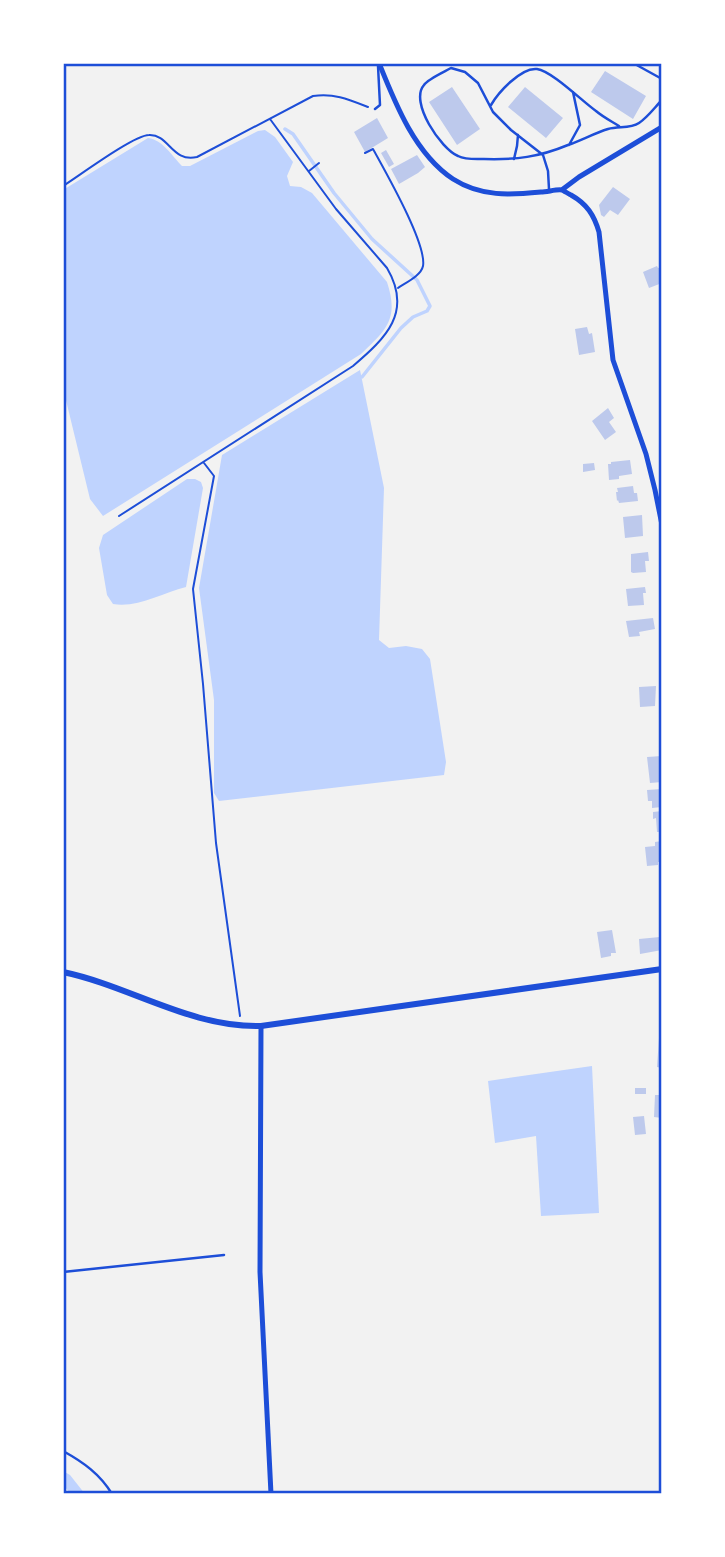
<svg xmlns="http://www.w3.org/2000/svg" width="725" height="1557" font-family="Rubik,sans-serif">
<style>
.water{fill:#bfd3fe}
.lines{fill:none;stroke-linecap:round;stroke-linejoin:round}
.stream{stroke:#bfd3fe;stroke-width:3.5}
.building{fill:#bdc9ec}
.path{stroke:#1d4ed8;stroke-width:2}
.service{stroke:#1d4ed8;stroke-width:2.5}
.minor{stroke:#1d4ed8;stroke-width:5}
.tertiary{stroke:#1d4ed8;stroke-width:6}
.neatline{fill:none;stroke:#1d4ed8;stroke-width:2.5}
</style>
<rect width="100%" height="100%" fill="#f2f2f2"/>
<path class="water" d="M 265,130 L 275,137 L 293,162 L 287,176 L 290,186 L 301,187 L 312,193 L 387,282 C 399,319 387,329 361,354 L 103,516 L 90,499 L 63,388 L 63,190 L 148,138 C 163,140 172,156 182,166 L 190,166 L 258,131 Z
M 360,370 L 384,488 L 379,640 L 389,648 L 406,646 L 422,649 L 430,659 L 446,762 L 444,775 L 219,801 L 214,793 L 214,700 L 199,588 L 222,455 Z
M 187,479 L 195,479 L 201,482 L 203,488 L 186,587 C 162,593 138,608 113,604 L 107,595 L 99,548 L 103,535 Z
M 592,1066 L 599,1213 L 541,1216 L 536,1136 L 495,1143 L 488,1081 Z
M 63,1471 L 70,1475 L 85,1494 L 71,1494 L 63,1485 Z"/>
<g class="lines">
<path class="stream" d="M 285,129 L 293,134 L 334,193 L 372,239 L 417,280 L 430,306 L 427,311 L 413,317 L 401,328 L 362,377"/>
</g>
<path class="building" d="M 605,71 L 646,96 L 633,119 L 591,92 Z
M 452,87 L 480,129 L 457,145 L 429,102 Z
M 525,87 L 563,118 L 546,138 L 508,107 Z
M 377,118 L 388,138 L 365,152 L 354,132 Z
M 386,150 L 394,164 L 389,167 L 381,153 Z
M 417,155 L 425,167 L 418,173 L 399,184 L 391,169 Z
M 613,187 L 630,199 L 618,215 L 610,210 L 604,217 L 601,215 L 599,205 Z
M 657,266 L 658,268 L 662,267 L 662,283 L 649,288 L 643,272 Z
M 587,327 L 589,334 L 592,333 L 595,352 L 579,355 L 575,329 Z
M 608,408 L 614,418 L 609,422 L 616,432 L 605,440 L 592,421 Z
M 630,460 L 632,474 L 619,476 L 619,479 L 609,480 L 608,464 L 611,464 L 611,462 Z
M 594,463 L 595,470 L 583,472 L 583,464 Z
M 633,486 L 634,493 L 637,493 L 638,501 L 619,503 L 618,500 L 617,501 L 616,492 L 618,492 L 617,488 Z
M 642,515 L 643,536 L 625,538 L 623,517 Z
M 648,552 L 649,561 L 645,561 L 646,572 L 633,573 L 631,572 L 631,554 Z
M 645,587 L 646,593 L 643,593 L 644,605 L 628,606 L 626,589 Z
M 653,618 L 655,629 L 639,632 L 640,636 L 629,637 L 626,621 Z
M 656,686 L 655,706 L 640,707 L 639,687 Z
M 662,756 L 662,782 L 650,783 L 647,757 Z
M 662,789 L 662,807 L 652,808 L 652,801 L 648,801 L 647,790 Z
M 662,811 L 662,832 L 657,832 L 656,818 L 653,819 L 653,812 Z
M 662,841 L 662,862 L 658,862 L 658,865 L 647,866 L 645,847 L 655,846 L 655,842 Z
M 612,930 L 616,953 L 611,953 L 611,956 L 601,958 L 597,932 Z
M 660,937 L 662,950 L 640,954 L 639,939 Z
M 659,1038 L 662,1038 L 662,1068 L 657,1067 Z
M 635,1088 L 646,1088 L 646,1094 L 635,1094 Z
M 655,1095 L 662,1095 L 662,1118 L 654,1117 Z
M 644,1116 L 646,1134 L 635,1135 L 633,1117 Z"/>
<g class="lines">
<path class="path" d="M 365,153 L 373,149 C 385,171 427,244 423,266 C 421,276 405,283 398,288
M 309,171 L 319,163
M 63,186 C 79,176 134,135 149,135 C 169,134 172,163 197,157 L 313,96 C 334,93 348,99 368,107
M 204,463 L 214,476 L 193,589 L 203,684 L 216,843 L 240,1016
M 119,516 L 353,366 C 386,338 413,312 387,268 L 336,209 L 270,119"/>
<path class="service" d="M 633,63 L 662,79
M 491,105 C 498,93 521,67 537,69 C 552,71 583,102 596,111 C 603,117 611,121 619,126
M 375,109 L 380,105 L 378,66
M 569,145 L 580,125 L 573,92
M 514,159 L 517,146 L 518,135
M 549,189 L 548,171 L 543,155 L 511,130 L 493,112 L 478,83 L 465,72 L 451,68 C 444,72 428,79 424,85 C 409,102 441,149 458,156 C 466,160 476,159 484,159 C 516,160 539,157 568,145 C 582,140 595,133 608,129 C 619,126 630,129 639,123 C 648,117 655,107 662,100
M 63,1272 L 224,1255
M 63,1451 C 83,1462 100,1474 112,1494"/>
<path class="minor" d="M 379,63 C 395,103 415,154 453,179 C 481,197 510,195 541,192 C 547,192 557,189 562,190 C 563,190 570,195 571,195 C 587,204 594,215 599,232 L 613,360 L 646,454 L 655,490 L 662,525
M 563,189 L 579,177 L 662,127
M 261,1026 L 260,1272 L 271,1494"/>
<path class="tertiary" d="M 63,972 C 130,986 191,1028 261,1026 L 662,969"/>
</g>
<rect width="725" height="1557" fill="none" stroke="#ffffff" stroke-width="130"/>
<rect x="65" y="65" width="595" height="1427" class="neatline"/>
</svg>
